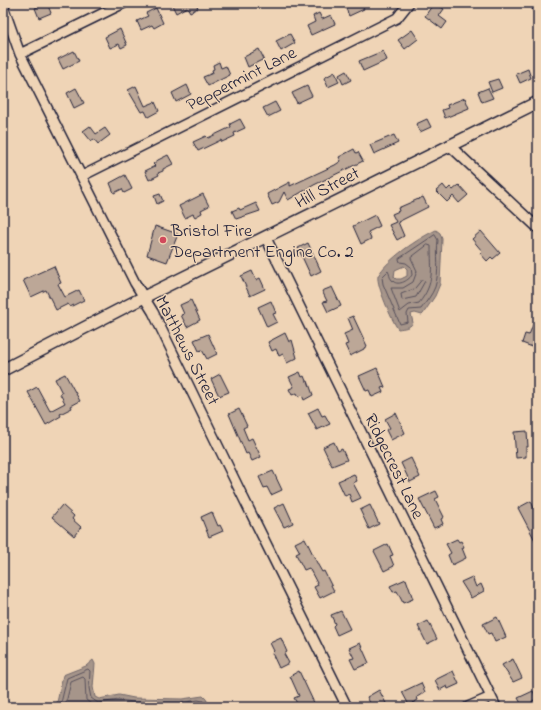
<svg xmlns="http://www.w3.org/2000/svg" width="541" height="710" font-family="'Indie Flower',sans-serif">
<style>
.water{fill:#a6958a;stroke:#71676a;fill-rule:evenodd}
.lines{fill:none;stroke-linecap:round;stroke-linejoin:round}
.shore{stroke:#57505b;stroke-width:1}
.building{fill:#bca797;stroke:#22223b}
.minor-casing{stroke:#22223b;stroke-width:12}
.tertiary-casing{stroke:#22223b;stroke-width:14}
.minor{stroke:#efd4b6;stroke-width:9}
.tertiary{stroke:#efd4b6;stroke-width:11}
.poi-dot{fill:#d1495b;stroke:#efd4b6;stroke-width:1.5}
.labels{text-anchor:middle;stroke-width:3;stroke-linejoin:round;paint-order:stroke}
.street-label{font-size:18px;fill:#22223b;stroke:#efd4b6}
.poi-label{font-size:18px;fill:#22223b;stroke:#efd4b6;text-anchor:start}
</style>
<rect width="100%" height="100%" fill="#efd4b6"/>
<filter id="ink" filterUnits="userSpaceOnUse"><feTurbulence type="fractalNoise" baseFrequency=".025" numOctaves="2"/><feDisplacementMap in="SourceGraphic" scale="8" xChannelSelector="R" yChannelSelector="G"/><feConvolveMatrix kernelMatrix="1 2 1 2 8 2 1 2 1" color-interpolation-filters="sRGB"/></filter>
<g filter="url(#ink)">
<path class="water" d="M 436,230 L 440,233 L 442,239 L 440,284 L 435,296 L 423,314 L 422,315 L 415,313 L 411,314 L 413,323 C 409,328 405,328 398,329 C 392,321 376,284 378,276 C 387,259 419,238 436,230 ZM 404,266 L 407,269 L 407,276 L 401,279 L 396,279 L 394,277 L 395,270 Z
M 93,660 L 95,664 L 93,687 L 95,697 L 99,699 L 119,695 L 134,698 L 182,699 L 203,696 L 206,699 L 210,707 L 56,707 L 63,675 L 86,666 Z"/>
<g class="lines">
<path class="shore" d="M 435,235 L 438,240 C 436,255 440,272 435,287 C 432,295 426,302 421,309 L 409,310 L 407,314 L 408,322 L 400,324 L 383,284 L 382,277 L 388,271 C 390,274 389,277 392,280 C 397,287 408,281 412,275 L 411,267 L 406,263 L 400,262 L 399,259 Z
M 428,245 L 431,246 C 431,270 435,283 419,303 L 409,305 L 400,312 L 391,288 L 403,288 L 413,282 L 417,271 L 411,258 Z
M 422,280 L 425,281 L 416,297 L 402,300 L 401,294 L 414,289 Z
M 60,707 L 67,678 L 88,669 L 90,671 L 89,688 L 91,698 L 98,703 L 119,700 L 133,702 L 181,703 L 198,700 L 203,701 L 206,707
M 65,707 L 71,682 L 83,677 L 85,679 L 86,700 L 95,707"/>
</g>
<path class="building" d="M 47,3 L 51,13 L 39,18 L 35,8 Z
M 171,3 L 196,3 L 198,8 L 190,12 L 187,7 L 176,13 Z
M 352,3 L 361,3 L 364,9 L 349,16 L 345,6 Z
M 434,3 L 444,9 L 439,16 L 447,22 L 442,29 L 425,16 Z
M 529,3 L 538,3 L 538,21 Z
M 156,8 L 163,23 L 154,28 L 152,25 L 141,30 L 137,21 L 148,16 L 146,13 Z
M 319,13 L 322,19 L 331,15 L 335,24 L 311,35 L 307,26 L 315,22 L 313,16 Z
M 120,29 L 127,45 L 121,48 L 119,44 L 110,48 L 105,37 Z
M 412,30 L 418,39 L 405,49 L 398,40 Z
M 290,34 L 295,43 L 281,51 L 276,41 Z
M 259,49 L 264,59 L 248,67 L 244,57 Z
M 74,51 L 79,61 L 63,69 L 58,59 Z
M 383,51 L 387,60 L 363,71 L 359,61 Z
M 219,62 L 221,68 L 226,66 L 230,75 L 208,86 L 203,77 L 213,73 L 212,70 L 214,69 L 213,65 Z
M 528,69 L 531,78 L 520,83 L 516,74 Z
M 346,71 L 351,80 L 343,84 L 339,75 Z
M 335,72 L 339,82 L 328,87 L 324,78 Z
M 498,79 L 502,88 L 492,92 L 488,82 Z
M 187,85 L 191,94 L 176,102 L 172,93 Z
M 136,86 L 145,106 L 155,102 L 159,111 L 148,117 L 145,111 L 141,112 L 128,90 Z
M 307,86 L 312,96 L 297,103 L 292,93 Z
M 76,88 L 84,103 L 74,108 L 67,93 Z
M 488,88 L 493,98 L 482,102 L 478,92 Z
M 465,98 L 469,108 L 445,118 L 442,110 L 448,108 L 447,105 Z
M 275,102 L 280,111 L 268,117 L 263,108 Z
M 240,119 L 245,128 L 234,133 L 235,136 L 222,142 L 221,140 L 198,151 L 193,142 L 206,136 L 208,138 L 231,127 L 230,124 Z
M 427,119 L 431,127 L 420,132 L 416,124 Z
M 90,126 L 96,134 L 105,128 L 110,135 L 98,144 L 94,139 L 91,141 L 83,131 Z
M 394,135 L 398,143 L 374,154 L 370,145 Z
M 354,149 L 356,153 L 358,152 L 363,161 L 314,185 L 288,200 L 284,192 L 279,202 L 272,205 L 267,194 L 290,182 L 290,186 L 335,165 L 341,161 L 339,157 Z
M 168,155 L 173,164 L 163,169 L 163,171 L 158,173 L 159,175 L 149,180 L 145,171 L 155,166 L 153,164 L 158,160 Z
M 125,175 L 132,189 L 124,193 L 122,189 L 114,193 L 110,183 Z
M 443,185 L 447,190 L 450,187 L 453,190 L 459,185 L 468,195 L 459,203 L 453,196 L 447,202 L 436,191 Z
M 160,194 L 163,201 L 157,204 L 154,196 Z
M 203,194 L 209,206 L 201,210 L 202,213 L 195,217 L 193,214 L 185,218 L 179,206 Z
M 423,197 L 428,207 L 398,222 L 404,236 L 397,240 L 389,225 L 396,222 L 392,214 L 399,211 L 398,208 Z
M 256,203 L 260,211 L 236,219 L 232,211 L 239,208 L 240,210 Z
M 375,215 L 380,226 L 368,232 L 371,239 L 361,244 L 353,226 Z
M 155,226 L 178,234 L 167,262 L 147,255 Z
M 481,231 L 500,253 L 493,259 L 491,257 L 487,261 L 480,253 L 482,251 L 472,239 Z
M 308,243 L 321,271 L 311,276 L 298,248 Z
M 54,266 L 61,283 L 58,284 L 65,297 L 79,290 L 84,300 L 70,307 L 68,304 L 56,310 L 46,290 L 31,297 L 23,280 Z
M 252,271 L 256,280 L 260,278 L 265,289 L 250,296 L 241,276 Z
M 332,287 L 341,306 L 328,312 L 323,302 L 327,301 L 322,291 Z
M 191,300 L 200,320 L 187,327 L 181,315 L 184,314 L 180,305 Z
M 271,301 L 276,313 L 273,314 L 277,322 L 267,327 L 258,307 Z
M 538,312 L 538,339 L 535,348 L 522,343 L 525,334 L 529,335 Z
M 353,316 L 367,346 L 364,348 L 364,349 L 350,356 L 345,345 L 348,344 L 344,334 L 353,330 L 348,318 Z
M 285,333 L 289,342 L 292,340 L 297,358 L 287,363 L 283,354 L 279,356 L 276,349 L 272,351 L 268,342 Z
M 208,334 L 217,354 L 207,359 L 202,350 L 199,351 L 194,340 Z
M 377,368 L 385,387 L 381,388 L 383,392 L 372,397 L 369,390 L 366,391 L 359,376 Z
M 300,372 L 302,377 L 304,376 L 306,381 L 308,381 L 313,395 L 304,400 L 302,395 L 299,397 L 297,393 L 292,395 L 289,389 L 294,387 L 289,377 Z
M 65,374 L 80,401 L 71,406 L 72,408 L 60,414 L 61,416 L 46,425 L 28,392 L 37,387 L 50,411 L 65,403 L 60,394 L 62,393 L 55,379 Z
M 220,374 L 229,392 L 219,396 L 211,379 Z
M 318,408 L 322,416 L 325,415 L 330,424 L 317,430 L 308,413 Z
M 239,409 L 247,426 L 243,428 L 248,440 L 252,438 L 261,457 L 252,461 L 248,453 L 246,454 L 229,414 Z
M 396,413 L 405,433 L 391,440 L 386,430 L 390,428 L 385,419 Z
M 527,431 L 528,447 L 526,447 L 526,457 L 516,458 L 514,432 Z
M 334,442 L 338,451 L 342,449 L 347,460 L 332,466 L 323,447 Z
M 411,458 L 420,477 L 410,482 L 401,463 Z
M 273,471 L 282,490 L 271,495 L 267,487 L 264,488 L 259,477 Z
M 354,474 L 357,481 L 353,483 L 361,498 L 352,502 L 349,494 L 345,496 L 338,481 Z
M 436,491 L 439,497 L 435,499 L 444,517 L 441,519 L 443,524 L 434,528 L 419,499 Z
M 531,501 L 538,518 L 538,546 L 518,508 Z
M 284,503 L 293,523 L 284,527 L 274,508 Z
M 62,505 L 74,516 L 72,519 L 81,527 L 74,536 L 52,517 Z
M 370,505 L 379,524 L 369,529 L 360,510 Z
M 212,512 L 218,526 L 220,525 L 223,531 L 209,537 L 201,517 Z
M 305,538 L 318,565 L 322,572 L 324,571 L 334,591 L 320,598 L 314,587 L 318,585 L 309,568 L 304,570 L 296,554 L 300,552 L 295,543 Z
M 457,539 L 459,542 L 461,541 L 464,547 L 462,548 L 466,558 L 452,565 L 448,555 L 451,553 L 446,544 Z
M 388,544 L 393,555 L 390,556 L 394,566 L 384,571 L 374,551 Z
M 472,577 L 476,587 L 481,584 L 484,591 L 471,598 L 461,582 Z
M 406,579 L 413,599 L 403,603 L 397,591 L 393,592 L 390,586 Z
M 341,611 L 350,629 L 337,635 L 333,626 L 335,624 L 331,615 Z
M 497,617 L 506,637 L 495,642 L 491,633 L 488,634 L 483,624 Z
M 428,621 L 437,639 L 427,644 L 418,626 Z
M 281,638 L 287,652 L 284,654 L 289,663 L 279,668 L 272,653 L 274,651 L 270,643 Z
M 360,643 L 369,663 L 355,669 L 350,659 L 354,658 L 349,648 Z
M 513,659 L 522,678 L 513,682 L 502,665 Z
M 299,671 L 316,707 L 299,707 L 294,698 L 299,696 L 290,676 Z
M 453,671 L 459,684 L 448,689 L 447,686 L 440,690 L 435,680 Z
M 421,683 L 425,692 L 417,697 L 418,700 L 409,705 L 402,692 Z
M 379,690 L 388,707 L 372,707 L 367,697 Z
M 533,691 L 537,699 L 532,701 L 535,707 L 523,707 L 518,698 Z"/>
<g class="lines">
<g class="minor-casing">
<path id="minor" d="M 3,6 L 20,54 L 135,283 L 153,312 L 240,491 L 347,707
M 20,54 L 124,3
M 449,145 L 538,228
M 82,176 L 397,18 L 409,3
M 266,238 L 496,707
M 468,707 L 491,697"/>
</g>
<g class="tertiary-casing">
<path id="tertiary" d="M 3,370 L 144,297 L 538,102"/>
</g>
<use href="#minor" class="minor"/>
<use href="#tertiary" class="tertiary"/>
</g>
</g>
<circle class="poi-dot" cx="163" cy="240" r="4"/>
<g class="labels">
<g class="street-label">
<text transform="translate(241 78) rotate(-27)" y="6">Peppermint Lane</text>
<text transform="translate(327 187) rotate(-27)" y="6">Hill Street</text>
<text transform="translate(188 350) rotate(63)" y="6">Matthews Street</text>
<text transform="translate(395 466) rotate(64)" y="6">Ridgecrest Lane</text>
</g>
<g class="poi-label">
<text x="171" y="236">Bristol Fire<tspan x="171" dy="21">Department Engine Co. 2</tspan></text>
</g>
</g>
<rect width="541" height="710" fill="none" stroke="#efd4b6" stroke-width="16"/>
<rect x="8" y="8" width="525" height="694" fill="none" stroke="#22223b" stroke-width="1.5" filter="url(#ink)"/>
</svg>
